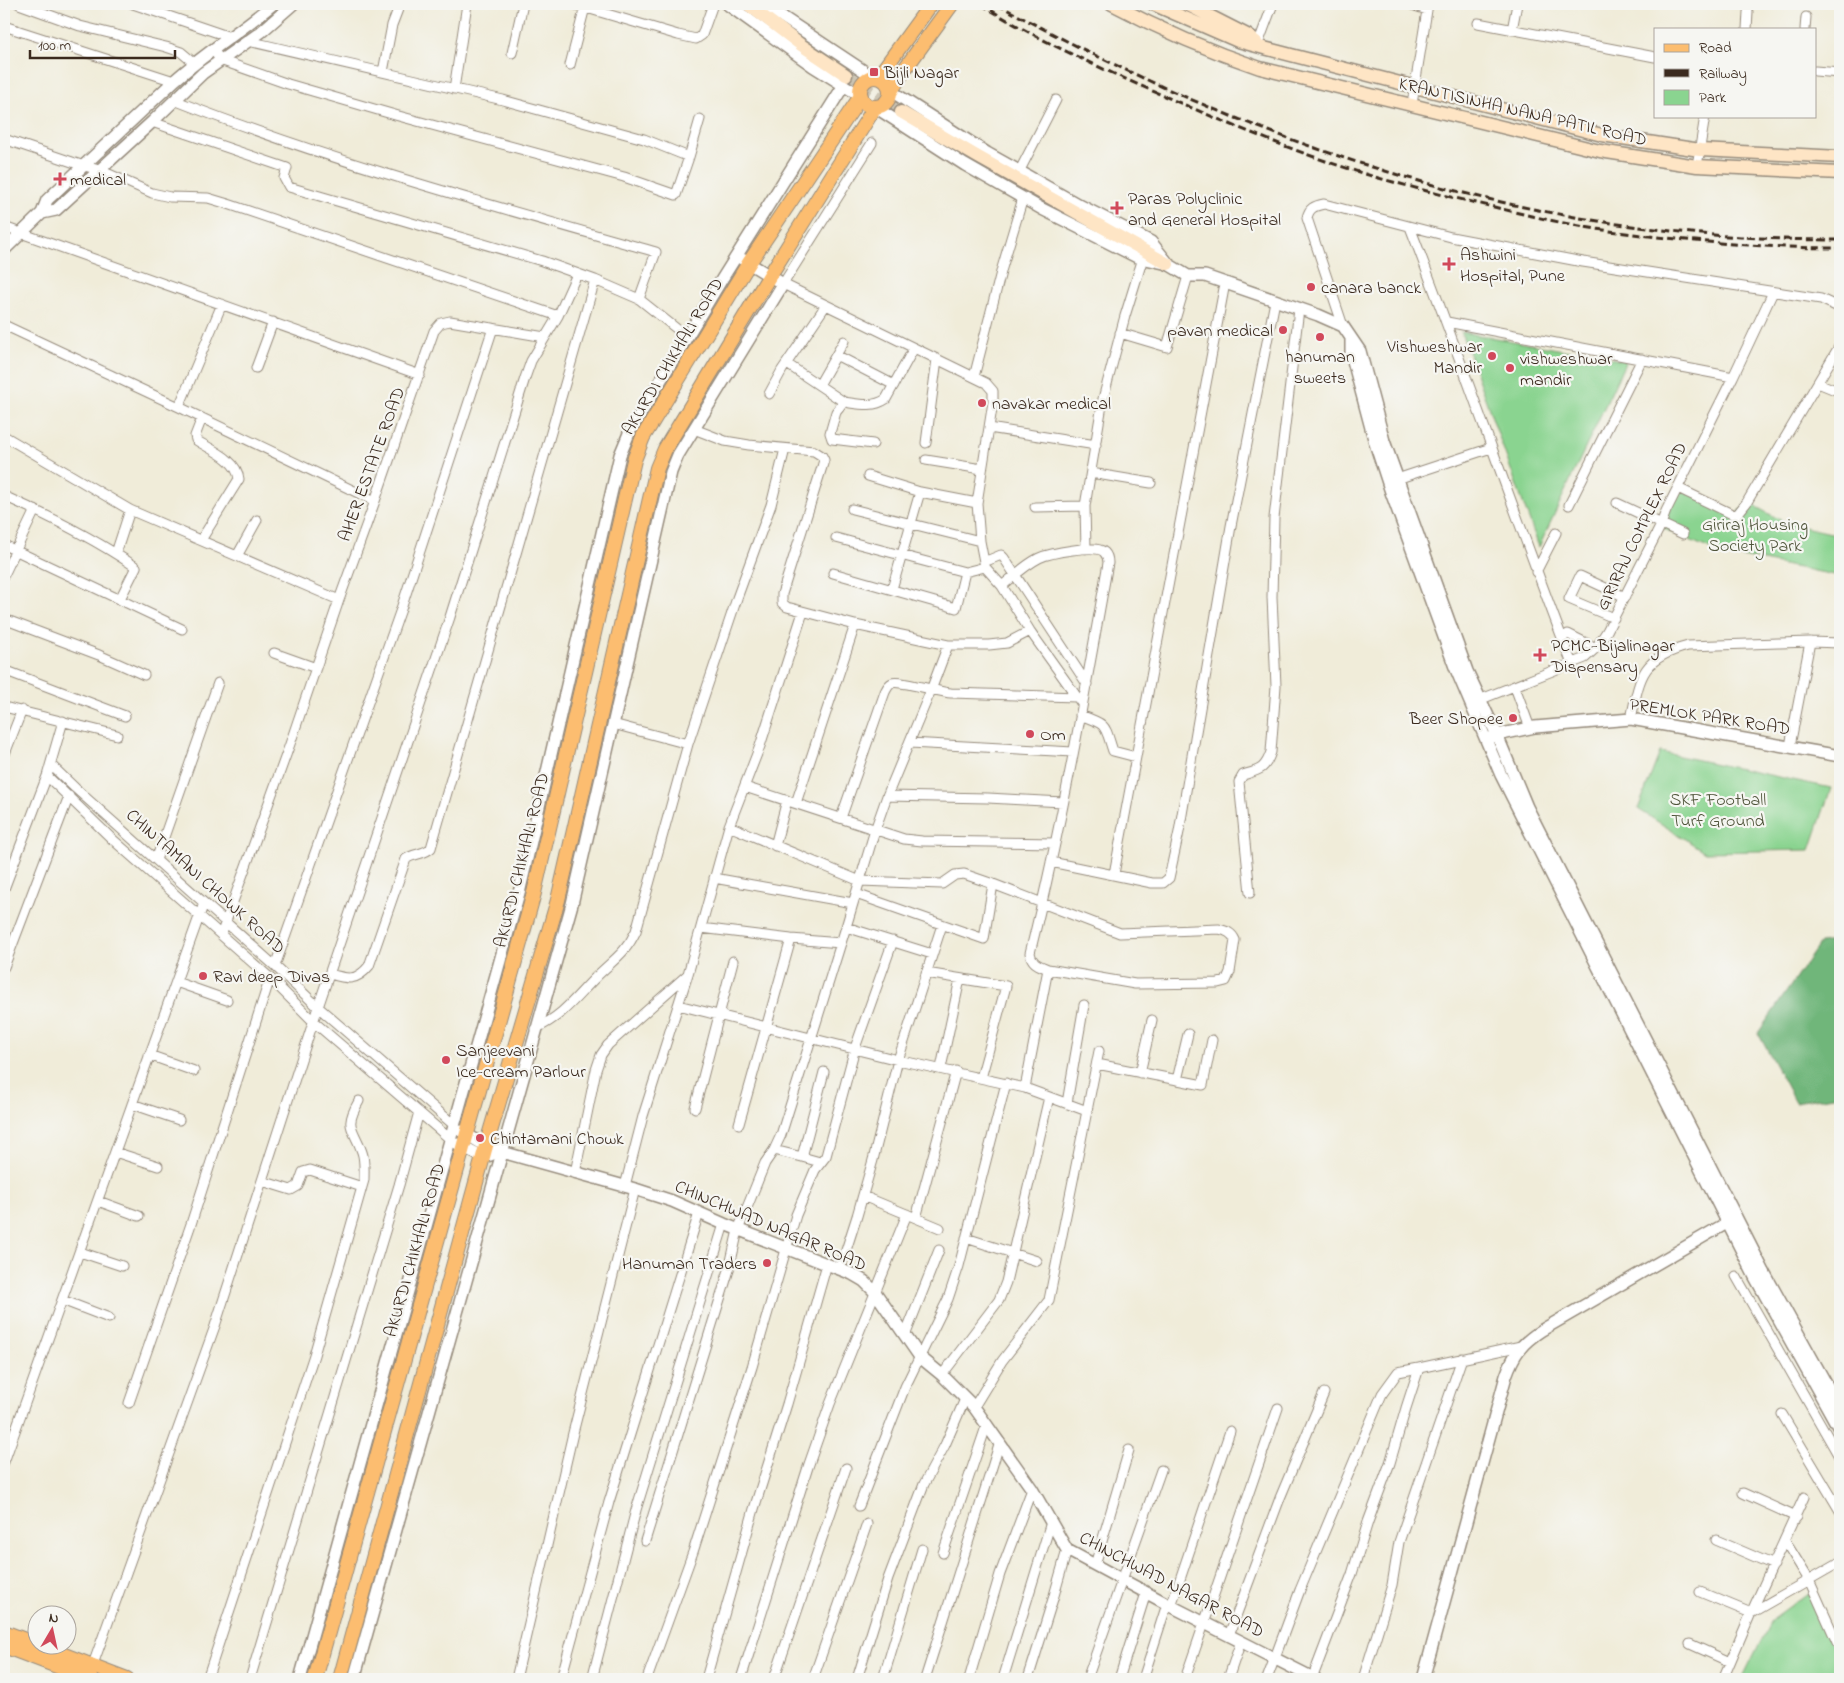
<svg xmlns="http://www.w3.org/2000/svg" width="1844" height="1683" font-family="'Indie Flower',sans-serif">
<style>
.green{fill:#8ad490;stroke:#627f57}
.forest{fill:#6fb67a;stroke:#55704c}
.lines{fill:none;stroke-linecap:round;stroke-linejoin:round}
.secondary-tunnel{stroke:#ccc5b4;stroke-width:12;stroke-dasharray:12 6;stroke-linecap:butt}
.minor-casing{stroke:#968b7c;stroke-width:11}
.tertiary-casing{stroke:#968b7c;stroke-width:14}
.secondary-casing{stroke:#968b7c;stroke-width:15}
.primary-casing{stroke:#968b7c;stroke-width:16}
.minor{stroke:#fff;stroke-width:9}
.tertiary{stroke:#fff;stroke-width:11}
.secondary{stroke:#fee5c5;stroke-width:12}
.primary{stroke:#fcbd6f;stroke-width:14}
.rail{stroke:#3b2a1e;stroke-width:3;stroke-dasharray:8 4;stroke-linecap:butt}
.poi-dot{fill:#d1495b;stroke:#f6f6f2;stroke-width:2}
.labels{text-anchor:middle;stroke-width:4.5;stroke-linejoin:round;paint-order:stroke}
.poi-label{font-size:18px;fill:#3b2a1e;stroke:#f6f6f2;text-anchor:start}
.street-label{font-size:18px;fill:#3b2a1e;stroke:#f6f6f2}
.park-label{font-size:18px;fill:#4f543a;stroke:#f6f6f2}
</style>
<rect width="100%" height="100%" fill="#f6f6f2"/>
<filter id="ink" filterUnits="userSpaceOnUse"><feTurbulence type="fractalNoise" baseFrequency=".02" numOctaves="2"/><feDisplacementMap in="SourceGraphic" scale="10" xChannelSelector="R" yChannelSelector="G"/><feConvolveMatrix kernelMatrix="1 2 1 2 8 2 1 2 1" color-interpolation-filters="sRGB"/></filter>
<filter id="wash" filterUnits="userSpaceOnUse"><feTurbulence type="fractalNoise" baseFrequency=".0096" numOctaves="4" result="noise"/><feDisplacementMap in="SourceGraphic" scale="20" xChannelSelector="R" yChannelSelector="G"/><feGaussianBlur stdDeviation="1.12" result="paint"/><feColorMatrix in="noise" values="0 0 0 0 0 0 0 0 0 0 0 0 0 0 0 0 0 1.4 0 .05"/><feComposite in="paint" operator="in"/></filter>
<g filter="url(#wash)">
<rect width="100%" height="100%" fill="#f0ecd9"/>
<path class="green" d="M 1461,332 L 1626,361 L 1539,547 Z
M 1678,488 L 1736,516 L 1747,502 L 1786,523 L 1840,535 L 1840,576 L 1717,552 L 1660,527 Z
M 1660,752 L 1831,788 L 1810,850 L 1705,852 L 1638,809 Z
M 1808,1593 L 1840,1655 L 1840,1679 L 1742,1679 L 1771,1620 Z"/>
<path class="forest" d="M 1840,940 L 1840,1095 L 1795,1102 L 1758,1033 L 1820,943 Z"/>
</g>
<g filter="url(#ink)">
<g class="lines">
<path class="secondary-tunnel" d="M 846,75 L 901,112"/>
<g class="minor-casing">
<path id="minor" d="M 19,4 L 80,26 L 166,47 L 181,52 L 194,63
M 133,4 L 230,37
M 573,4 L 678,35 L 696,39 L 702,35 L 713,4
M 1409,4 L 1427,10
M 1478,23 L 1655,57
M 4,26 L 174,81
M 1747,29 L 1748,12
M 1805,29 L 1806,17
M 1512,30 L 1517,4
M 1258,44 L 1273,4
M 213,49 L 220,60 L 288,84 L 395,115 L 624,177 L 676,195 L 689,157 L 644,139 L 503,100 L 248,41
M 512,53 L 523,4
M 570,65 L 585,7
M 1815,71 L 1840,73
M 383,72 L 392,25 L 400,4
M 454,89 L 467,4
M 174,100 C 331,162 494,206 656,252 L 639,299
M 1412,104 L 1428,4
M 152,122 L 287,168 L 284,178 L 289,187 L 542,261 L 595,280 L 639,299 L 687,337
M 4,139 L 84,166 L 100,170 L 152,193 L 170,197 L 208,198 L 228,204 L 558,316
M 872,143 L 783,284 L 986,383 L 993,391 L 993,402 L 977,503 L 980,541 L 985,567 L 1002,586 L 1030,631 L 1082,704
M 689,157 L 700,119
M 1697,166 L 1705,116
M 1019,172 L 1056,100
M 4,227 L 420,375
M 1410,227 C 1466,372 1516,519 1572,664
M 1447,322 L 1733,377
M 4,325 L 179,407 L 222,304
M 1343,326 L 1307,218 C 1309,208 1314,206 1324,204 L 1451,237 L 1583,262 L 1821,299 L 1840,308
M 1120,333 L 1167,347 L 1188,276
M 836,355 L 894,385
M 787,364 L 844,402
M 256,368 L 273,322
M 974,377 L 1002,268 L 1023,198
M 1818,383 L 1840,392
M 819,385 L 844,341
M 769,394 L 782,370 L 826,305
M 179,407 L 375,501
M 989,428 L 1096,445
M 694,429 L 725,441 L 749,445 L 814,451 L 822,456 L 824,460 L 822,467 L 782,594 L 782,603 L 787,607 L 855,625 L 948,645 L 989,645 L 1007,643 L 1030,631
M 4,436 L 130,510 L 339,600
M 926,443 L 937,359
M 873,444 L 832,439 L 830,433 L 836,412 L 844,402 C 859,404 873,408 886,399 L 914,348
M 926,460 L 982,469
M 1091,473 L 1151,483
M 868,476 L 920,492 L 977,503
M 1397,479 L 1491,448
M 1678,488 L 1736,516 L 1747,502 L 1840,345
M 4,496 C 49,516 95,539 136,567 L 120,599
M 1617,503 L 1683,534
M 1569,505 L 1642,359
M 1035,507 L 1085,506
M 852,509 L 980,541
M 836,538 L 965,572 L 985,567
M 201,540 L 239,479 C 237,459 211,450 196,440 L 195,436 L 202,418
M 4,545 L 182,629
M 1086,549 L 1085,506 L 1103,399 L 1125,316 L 1143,258
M 116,553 L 130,510
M 237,556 L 257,520
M 984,562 L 1001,555 L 1004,558 L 1087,684
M 1536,572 L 1556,533
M 833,573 L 956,608 L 965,572
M 4,575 L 35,510
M 892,589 L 920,492
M 1614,618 L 1569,599 L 1580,576 L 1625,597
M 4,619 L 99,655 L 144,675
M 1568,634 L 1596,648
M 274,653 L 316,668
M 4,670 L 125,716
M 1515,687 L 1530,728
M 1474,702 L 1585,658 L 1596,648 L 1607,631 L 1660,527 L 1666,511 L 1733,377 L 1773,292
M 4,707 L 117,735
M 1080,715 C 1108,725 1104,724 1113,751 L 1136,757
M 1631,719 C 1640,675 1642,658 1688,646 L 1810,642 L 1840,643
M 613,724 L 688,744
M 910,743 L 1073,752
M 1790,746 L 1810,642
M 4,756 L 22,710
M 51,765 L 75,788 L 275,966 L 318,1007 L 454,1125
M 47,776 L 111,838 L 270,978 L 314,1022 L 450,1139
M 745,787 L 904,839 L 922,841 L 1055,843
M 887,796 L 988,798 L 1063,802
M 796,803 L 855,625
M 841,818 L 885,692 C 887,688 888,685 892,683 C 899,680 940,692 951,693 L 1077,697
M 729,826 L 860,881 L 942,884 L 955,875 L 964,874 L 993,884 L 1120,933 L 1219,929 C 1227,931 1232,933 1235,940 L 1230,972 L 1226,981 L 1218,983 L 1135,984 L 1048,969 C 1039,965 1032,964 1030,953 C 1062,824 1085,693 1108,563 C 1108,559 1107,555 1104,552 C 1095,544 1050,553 1039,558 C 1025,565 1014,576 1002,586
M 775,846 L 787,800
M 156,860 L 218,683
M 1051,862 L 1152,883 L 1163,883 L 1169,878 L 1179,832 L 1231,526 L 1275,301
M 1114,874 L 1225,283
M 714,878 L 853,903
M 4,889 L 47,776 L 63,721
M 1250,893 L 1239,782 L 1243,775 C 1259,770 1265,770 1271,752 L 1276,686 L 1272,597 L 1274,518 L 1299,309
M 856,894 L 984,939 L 993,884
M 846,927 L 932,954
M 701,928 L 791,939 L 841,943
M 221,935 L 290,744 L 339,600 L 375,501 L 434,331 L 441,323 L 450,321 L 545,337
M 275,966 L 400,612 L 493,328
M 4,967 L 69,796
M 926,973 L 1006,986 L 981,1078
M 330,974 C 347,979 356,982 369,966 L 406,859 C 413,853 424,855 431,848 L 595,280
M 176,982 L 227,1000
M 678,1005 L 898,1060 L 1025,1088 L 1087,1111
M 535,1029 C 564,1015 574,999 596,977 C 613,960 626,953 636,931 L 688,744 L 737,598 L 771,505 L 785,449
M 149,1055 L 194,1071
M 1097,1064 L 1203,1085 L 1212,1040
M 941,1068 L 960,979
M 1140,1073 L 1152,1020
M 1177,1080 L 1188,1034
M 1025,1088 L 1048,969
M 1067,1103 L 1084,1005
M 132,1104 L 179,1120
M 695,1108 L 733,961
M 739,1124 L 791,939
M 774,1150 L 802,1157
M 115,1152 L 158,1166
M 820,1162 L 802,1157 L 824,1072
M 575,1173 L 596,1070 L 601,1055 L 608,1045 L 687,975
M 262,1181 L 291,1190 L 298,1186 L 303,1172 L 310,1170 L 362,1187
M 625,1186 L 643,1116 L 688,974 L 729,826 L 760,746 L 803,612
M 863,1196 L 940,1228
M 98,1201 L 139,1216
M 916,1218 L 956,1071
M 966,1238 L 1037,1261
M 80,1252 L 122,1266
M 840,1269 L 857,1216 L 873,1160 L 898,1060 L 942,925
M 1736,1276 L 1840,1458
M 62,1300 L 109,1318
M 905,1336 L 939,1250
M 942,1375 L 999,1300 L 1006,1282 L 1049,1097
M 129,1403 L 191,1224 L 270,978
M 974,1407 L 1002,1361 L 1049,1300 L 1099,1051
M 1782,1414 L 1840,1511
M 4,1462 L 204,903
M 1743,1493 L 1796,1517
M 859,1506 L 905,1387 L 948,1299 L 959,1266 L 1006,1083
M 1716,1540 L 1774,1565
M 645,1541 L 729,1270 L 738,1230 L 765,1163 L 774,1150 L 781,1135 L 846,927 L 875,830 L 887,796 L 931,690 L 948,645
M 1785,1541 L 1809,1580 L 1840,1649
M 943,1553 L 987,1424
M 1095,1565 L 1129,1450
M 1700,1592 L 1751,1613 L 1840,1562
M 1171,1606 L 1230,1431
M 1229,1635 L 1280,1498 L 1324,1393
M 1690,1644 L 1730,1662
M 91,1670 L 215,1326 L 318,1007 L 450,617 L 525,378 L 531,361 L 558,316 L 577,274
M 207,1679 L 314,1355 L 364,1180 C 364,1171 365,1160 362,1152 C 354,1127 343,1129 359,1101
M 250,1679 L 399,1185 L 419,1112
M 516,1679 L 573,1433 L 635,1189
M 561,1679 L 609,1502 L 699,1213
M 592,1679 L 636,1510 L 724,1224
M 647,1679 L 693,1552 L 752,1367 L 796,1215 L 815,1170 L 826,1156 L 855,1048 L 893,941
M 706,1679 L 754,1509 L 787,1404 L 827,1264
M 741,1679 L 808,1467 L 830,1404 L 907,1214
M 774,1679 L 846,1468
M 813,1679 L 867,1524
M 857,1679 L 888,1579 L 924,1484 L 945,1445 L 965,1399
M 883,1679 L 922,1549
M 925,1679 L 1000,1442
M 969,1679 L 1000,1574 L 1032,1489
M 1003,1679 L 1051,1522
M 1028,1679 L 1053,1599 L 1067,1550
M 1087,1679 L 1161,1470
M 1119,1679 L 1146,1593
M 1143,1679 L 1167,1604
M 1185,1679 L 1278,1408
M 1228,1679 L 1241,1641
M 1267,1679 L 1300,1590 L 1382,1394 L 1398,1372 L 1419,1368
M 1312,1679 L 1352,1574 L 1368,1522 L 1390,1463 L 1406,1408 L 1419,1368 L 1521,1346
M 1363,1679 L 1392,1585 L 1399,1542 L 1462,1358
M 1723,1679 L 1751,1613 L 1804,1497"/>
</g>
<g class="tertiary-casing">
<path id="tertiary" d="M 727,4 L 813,66 L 861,96
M 763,4 L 873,77
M 891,91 L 987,153 L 1079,205 L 1151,242 L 1167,262
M 875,107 L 965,165 L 1042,209 L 1137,257 L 1168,264 L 1188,276 L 1205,276 L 1318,315 L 1343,326 L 1360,351 L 1384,441 L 1467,671 L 1497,735 L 1527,807 L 1764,1272 L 1840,1409
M 42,213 L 56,210 L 152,122 L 203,73 L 261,32 L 293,4
M 4,250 L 42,213 L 47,200 L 174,81 C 205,53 241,31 273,4
M 1351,339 L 1351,353 L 1375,443 L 1391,492 L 1455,667 L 1501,775 L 1755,1277 L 1840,1430
M 1492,737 L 1497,735 L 1535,727 L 1631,719 L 1840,756
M 461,1131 L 486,1146 L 502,1152 L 635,1189 L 672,1201 L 724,1224 L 852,1274 L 864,1281 L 875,1292 L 920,1357 L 942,1375 L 974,1407 L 1032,1489 L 1067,1550 L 1171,1606 L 1315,1679
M 458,1144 L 483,1157 L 491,1155
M 300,1679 L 520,889 L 620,455 L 630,431 L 722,279 L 844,85
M 354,1679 L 572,904 L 671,472 L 678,455 L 783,284 L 742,259
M 1423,1679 L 1506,1376 C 1514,1353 1522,1343 1542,1330 L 1732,1220"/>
</g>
<g class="secondary-casing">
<path id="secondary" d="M 747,4 L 801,45 L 846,75
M 1112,4 C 1159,29 1209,51 1260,68 L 1600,151 L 1697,166 L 1840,173
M 1153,4 L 1238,41 L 1264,48 L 1602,135 L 1700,150 L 1840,157
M 1186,4 L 1247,35 L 1256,42
M 901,112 L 978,157 L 1168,264"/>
</g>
<g class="primary-casing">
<path id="primary" d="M860 92a15 15 0 1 1 30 0a15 15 0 1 1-30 0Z
M 878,77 L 931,4
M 891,91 L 904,70 L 952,4
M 4,1632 L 127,1679
M 4,1646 L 91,1679
M 315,1679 L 534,893 L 634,460 L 643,437 L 749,263 L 861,96
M 340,1679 L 486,1146 L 558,900 L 657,468 L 665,449 L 770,275 L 875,107"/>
</g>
<use href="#minor" class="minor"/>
<use href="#tertiary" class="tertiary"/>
<use href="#secondary" class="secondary"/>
<use href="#primary" class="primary"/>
<path class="rail" d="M 981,4 C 1040,42 1107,71 1171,99 C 1236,127 1307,157 1375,177 C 1414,188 1454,198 1494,207 C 1535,217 1577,227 1618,232 C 1692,242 1766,248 1840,248
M 997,4 C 1189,110 1400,192 1618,224 C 1691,235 1766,240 1840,240"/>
</g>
</g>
<g class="poi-dot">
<rect x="869" y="67" width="10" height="10" rx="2.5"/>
<path d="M57.5 171.5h5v5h5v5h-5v5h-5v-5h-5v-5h5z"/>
<path d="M1114.5 200.5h5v5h5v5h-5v5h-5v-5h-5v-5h5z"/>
<path d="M1446.5 256.5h5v5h5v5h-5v5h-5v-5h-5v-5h5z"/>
<circle cx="1311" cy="287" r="5"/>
<circle cx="1283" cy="330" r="5"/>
<circle cx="1320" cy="337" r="5"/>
<circle cx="1492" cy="356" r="5"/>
<circle cx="1510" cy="368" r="5"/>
<circle cx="982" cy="403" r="5"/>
<path d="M1537.5 647.5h5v5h5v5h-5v5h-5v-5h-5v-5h5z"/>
<circle cx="1513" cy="718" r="5"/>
<circle cx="1030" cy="734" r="5"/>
<circle cx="203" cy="976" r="5"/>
<circle cx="446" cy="1060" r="5"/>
<circle cx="480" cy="1138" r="5"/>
<circle cx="767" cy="1263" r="5"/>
</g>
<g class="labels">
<g class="poi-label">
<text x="884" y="78">Bijli Nagar</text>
<text x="70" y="185">medical</text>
<text x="1128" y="204">Paras Polyclinic<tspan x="1128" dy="21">and General Hospital</tspan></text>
<text x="1460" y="260">Ashwini<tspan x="1460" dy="21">Hospital, Pune</tspan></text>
<text x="1321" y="293">canara banck</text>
<text x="1273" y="336" text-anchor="end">pavan medical</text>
<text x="1482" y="352" text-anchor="end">Vishweshwar<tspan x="1482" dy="21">Mandir</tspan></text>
<text x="1320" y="362" text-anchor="middle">hanuman<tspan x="1320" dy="21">sweets</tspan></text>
<text x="1520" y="364">vishweshwar<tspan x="1520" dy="21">mandir</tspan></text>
<text x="992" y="409">navakar medical</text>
<text x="1551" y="651">PCMC-Bijalinagar<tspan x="1551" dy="21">Dispensary</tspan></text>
<text x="1503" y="724" text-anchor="end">Beer Shopee</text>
<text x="1040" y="740">Om</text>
<text x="213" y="982">Ravi deep Divas</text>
<text x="456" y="1056">Sanjeevani<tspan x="456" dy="21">Ice-cream Parlour</tspan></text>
<text x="490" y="1144">Chintamani Chowk</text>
<text x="757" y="1269" text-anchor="end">Hanuman Traders</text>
</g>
<g class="street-label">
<text transform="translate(1523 111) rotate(13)" y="6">KRANTISINHA NANA PATIL ROAD</text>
<text transform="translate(672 356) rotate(-59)" y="6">AKURDI CHIKHALI ROAD</text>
<text transform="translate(371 464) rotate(-70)" y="6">AHER ESTATE ROAD</text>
<text transform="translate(1641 526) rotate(-64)" y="6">GIRIRAJ COMPLEX ROAD</text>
<text transform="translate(1710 716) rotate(9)" y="6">PREMLOK PARK ROAD</text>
<text transform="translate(521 860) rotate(-76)" y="6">AKURDI CHIKHALI ROAD</text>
<text transform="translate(206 881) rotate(42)" y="6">CHINTAMANI CHOWK ROAD</text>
<text transform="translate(771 1225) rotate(23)" y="6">CHINCHWAD NAGAR ROAD</text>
<text transform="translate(414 1250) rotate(-74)" y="6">AKURDI CHIKHALI ROAD</text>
<text transform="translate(1172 1584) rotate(28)" y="6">CHINCHWAD NAGAR ROAD</text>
</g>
<g class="park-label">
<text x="1755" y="530">Giriraj Housing<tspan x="1755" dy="21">Society Park</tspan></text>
<text x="1718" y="805">SKF Football<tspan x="1718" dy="21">Turf Ground</tspan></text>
</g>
</g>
<rect width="1844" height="1683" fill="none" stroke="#f6f6f2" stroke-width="20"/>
<rect x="1654" y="28" width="162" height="90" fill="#f6f6f2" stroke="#aba49d"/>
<rect x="1664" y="44" width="25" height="8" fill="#fcbd6f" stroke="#aba49d"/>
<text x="1699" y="52" font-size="15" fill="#3b2a1e">Road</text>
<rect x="1664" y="69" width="25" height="8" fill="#3b2a1e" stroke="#aba49d"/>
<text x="1699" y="78" font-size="15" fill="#3b2a1e">Railway</text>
<rect x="1664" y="90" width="25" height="15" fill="#8ad490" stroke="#aba49d"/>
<text x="1699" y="102" font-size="15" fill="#3b2a1e">Park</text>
<g transform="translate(52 1630) rotate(9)"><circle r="24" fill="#f6f6f2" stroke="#aba49d"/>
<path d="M0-4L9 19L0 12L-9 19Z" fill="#d1495b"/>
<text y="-8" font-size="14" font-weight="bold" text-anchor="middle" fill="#3b2a1e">N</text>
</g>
<path d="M30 50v8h145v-8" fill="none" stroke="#3b2a1e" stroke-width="2.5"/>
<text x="38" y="50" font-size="15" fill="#3b2a1e" stroke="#f6f6f2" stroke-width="4" paint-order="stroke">100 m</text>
</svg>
